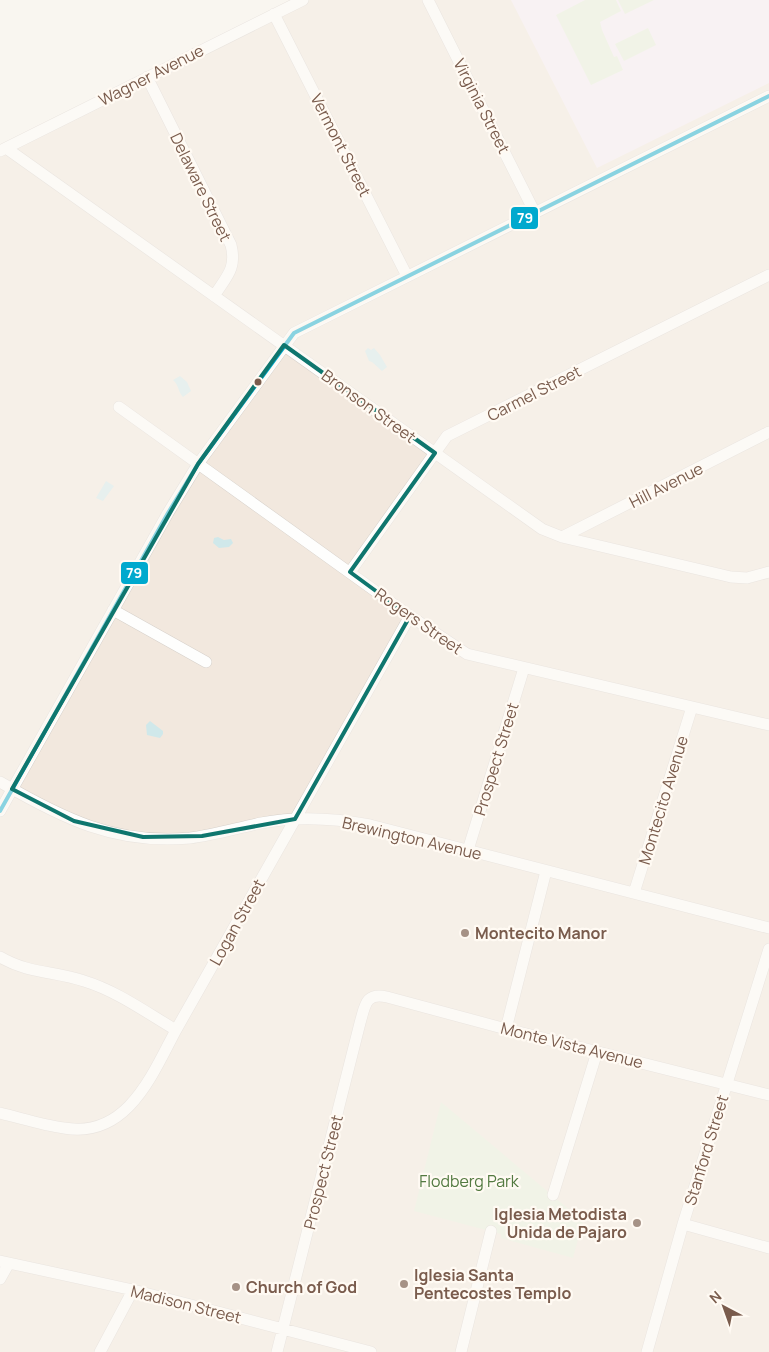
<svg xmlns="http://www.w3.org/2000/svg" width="769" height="1352" font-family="Manrope,sans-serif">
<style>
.residential{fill:#f2e8de}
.education{fill:#f6eef6}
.green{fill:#e7f0db}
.water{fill:#d0e8ea}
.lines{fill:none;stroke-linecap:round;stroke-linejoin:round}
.minor-casing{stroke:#d7d1cb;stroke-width:12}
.minor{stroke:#fefefd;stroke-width:11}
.bus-1-casing{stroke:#fffaf3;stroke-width:8}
.bus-1{stroke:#00a9ce;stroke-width:4}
.marked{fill:none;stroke:#0f766e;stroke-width:4;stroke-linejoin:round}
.bus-dot{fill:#7a5c4d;stroke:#fffaf3;stroke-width:2}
.poi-dot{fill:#a69286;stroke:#fffaf3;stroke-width:2}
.labels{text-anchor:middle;stroke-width:4.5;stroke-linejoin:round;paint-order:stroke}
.street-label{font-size:16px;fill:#7a5c4d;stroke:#fffaf3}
.poi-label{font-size:16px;font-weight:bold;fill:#7a5c4d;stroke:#fffaf3;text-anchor:start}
.park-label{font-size:16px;fill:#537a41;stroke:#fffaf3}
.line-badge{stroke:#fffaf3;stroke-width:2}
.badge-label{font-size:14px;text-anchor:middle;font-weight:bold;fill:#fff}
</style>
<rect width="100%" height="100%" fill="#f9f5f0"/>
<path class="residential" d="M 298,0 L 769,0 L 769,1352 L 0,1352 L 0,147 Z"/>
<path class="education" d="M 511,0 L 769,0 L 769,83 L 597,168 Z"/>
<path class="green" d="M 585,0 L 616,0 L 621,11 L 600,22 L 602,30 L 614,57 L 617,56 L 623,70 L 591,85 L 556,15 Z
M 618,0 L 654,0 L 625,14 Z
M 648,28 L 656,45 L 624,61 L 615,44 Z
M 441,1102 L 583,1221 L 573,1258 L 501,1238 L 501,1234 L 414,1211 Z"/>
<path class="water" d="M 368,348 L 371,350 L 374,348 L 380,355 L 387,367 L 382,371 L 372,362 L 369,361 L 365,351 Z
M 180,376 L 187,382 L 191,391 L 183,397 C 178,392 179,385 173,380 Z
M 106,481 L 114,486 L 103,501 L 96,498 Z
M 218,537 L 224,540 L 231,539 L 233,543 L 229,547 L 219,548 L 213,543 L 214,538 Z
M 150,721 L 163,731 L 163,734 L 160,738 L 147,735 L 146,725 Z"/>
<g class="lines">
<g class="minor-casing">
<path id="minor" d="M 428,0 L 535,213
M 274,14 L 407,276
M 147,77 L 231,245 C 237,269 226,277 214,296
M 6,148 L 542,529 L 562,537 L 731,577 L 747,578 L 769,572
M 0,151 L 303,0
M 119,407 L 410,616 L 467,654 L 769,725
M 562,537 L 769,432
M 350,572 L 447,436 L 769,275
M 113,610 L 206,662
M 0,782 C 62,818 115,845 190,838 C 214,835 237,828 261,823 C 297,816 334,818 370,825 L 769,928
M 0,811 L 168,513 L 198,464 L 294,333 L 769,96
M 468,850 L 524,668
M 634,893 L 692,707
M 0,957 C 29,974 55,971 84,981 C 117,991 147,1013 176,1030
M 506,1029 L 546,871
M 0,1113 C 21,1118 42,1125 64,1128 C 127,1139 152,1075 176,1030 L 410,616
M 553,1195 L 597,1052
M 683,1224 L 769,1248
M 0,1261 L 133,1290 L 371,1352
M 0,1279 L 9,1263
M 100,1352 L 133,1290
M 277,1352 L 360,1023 C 365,1006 365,992 387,997 L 506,1029 L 769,1095
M 461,1352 L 491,1231
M 647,1352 L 683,1224 L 769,949"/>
</g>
<use href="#minor" class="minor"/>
<g class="bus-1-casing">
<path id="bus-1" d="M 0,811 L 168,513 L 198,464 L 294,333 L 769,96"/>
</g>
<use href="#bus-1" class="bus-1"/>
</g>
<path d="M0 0H769V1352H0ZM 284,345 L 435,453 L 350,572 L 410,616 L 295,819 L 202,836 L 143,837 L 74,821 L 12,789 L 198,464 Z" fill="#f9f5f0" fill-opacity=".55" fill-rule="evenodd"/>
<path class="marked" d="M 284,345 L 435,453 L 350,572 L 410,616 L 295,819 L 202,836 L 143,837 L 74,821 L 12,789 L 198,464 Z"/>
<circle class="bus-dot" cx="258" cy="382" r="4.5"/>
<g class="poi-dot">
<circle cx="465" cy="933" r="5"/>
<circle cx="637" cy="1223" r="5"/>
<circle cx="404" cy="1284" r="5"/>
<circle cx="236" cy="1287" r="5"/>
</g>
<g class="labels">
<g class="street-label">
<text transform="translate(151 75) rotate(-27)" y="6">Wagner Avenue</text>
<text transform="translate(482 106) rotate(63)" y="6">Virginia Street</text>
<text transform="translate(341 145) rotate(63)" y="6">Vermont Street</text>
<text transform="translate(201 187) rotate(64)" y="6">Delaware Street</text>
<text transform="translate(534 393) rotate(-27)" y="6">Carmel Street</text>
<text transform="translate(369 406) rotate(36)" y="6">Bronson Street</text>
<text transform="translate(666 485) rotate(-27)" y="6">Hill Avenue</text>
<text transform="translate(419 621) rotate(35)" y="6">Rogers Street</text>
<text transform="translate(496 759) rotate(-73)" y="6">Prospect Street</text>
<text transform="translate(663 800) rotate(-73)" y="6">Montecito Avenue</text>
<text transform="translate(412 838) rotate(13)" y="6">Brewington Avenue</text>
<text transform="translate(237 922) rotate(-61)" y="6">Logan Street</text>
<text transform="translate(572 1045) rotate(14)" y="6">Monte Vista Avenue</text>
<text transform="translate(706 1150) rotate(-73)" y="6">Stanford Street</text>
<text transform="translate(323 1172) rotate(-76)" y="6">Prospect Street</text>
<text transform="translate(186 1304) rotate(14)" y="6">Madison Street</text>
</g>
<g class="poi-label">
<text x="475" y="939">Montecito Manor</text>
<text x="627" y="1220" text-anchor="end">Iglesia Metodista<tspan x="627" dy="18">Unida de Pajaro</tspan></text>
<text x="414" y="1281">Iglesia Santa<tspan x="414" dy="18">Pentecostes Templo</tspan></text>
<text x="246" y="1293">Church of God</text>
</g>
<g class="park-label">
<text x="469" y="1187">Flodberg Park</text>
</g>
</g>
<g class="line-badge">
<rect x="510" y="206" width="29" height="24" rx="5" fill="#00a9ce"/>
<rect x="120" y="561" width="29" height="24" rx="5" fill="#00a9ce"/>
</g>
<g class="badge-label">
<text x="525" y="223">79</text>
<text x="134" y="578">79</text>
</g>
<g transform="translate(724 1307) rotate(319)" stroke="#fffaf3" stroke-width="4" paint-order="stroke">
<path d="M0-4L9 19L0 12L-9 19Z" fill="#7a5c4d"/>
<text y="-8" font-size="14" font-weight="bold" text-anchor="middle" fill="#7a5c4d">N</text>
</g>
</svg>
